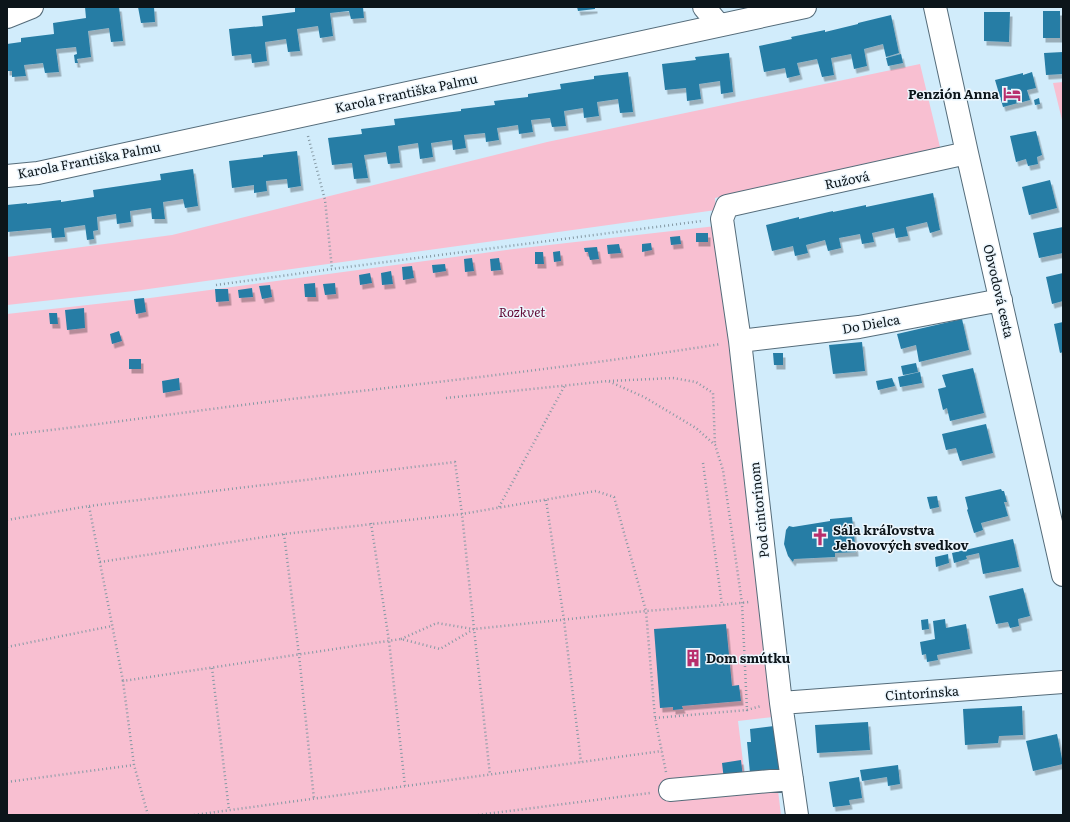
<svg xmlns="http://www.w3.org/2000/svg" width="1070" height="822" font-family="Literata,serif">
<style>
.green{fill:#f8bfd1}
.building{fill:#267da5;filter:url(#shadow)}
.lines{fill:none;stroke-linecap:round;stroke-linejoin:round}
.minor-casing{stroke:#556c7a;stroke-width:24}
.path{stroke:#8599a4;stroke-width:2.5;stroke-dasharray:1 3;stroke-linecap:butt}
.minor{stroke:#fff;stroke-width:22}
.labels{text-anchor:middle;stroke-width:3;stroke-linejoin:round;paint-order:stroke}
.street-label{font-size:13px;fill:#0c151a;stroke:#ecf6fd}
.poi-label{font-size:13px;font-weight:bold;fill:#0c151a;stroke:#ecf6fd;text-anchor:start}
.park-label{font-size:13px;font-style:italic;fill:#610834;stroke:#ecf6fd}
</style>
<defs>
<filter id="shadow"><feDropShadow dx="2.5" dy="4.5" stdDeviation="0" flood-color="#0004"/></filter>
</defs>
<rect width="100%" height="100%" fill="#d1ecfb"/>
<path class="green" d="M 920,64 L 940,147 L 715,198 L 716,210 L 134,291 L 7,305 L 7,257 L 172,235 L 547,142 Z
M 1063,82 L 1063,124 L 1053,83 Z
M 716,226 L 773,717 L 738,721 L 745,778 L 776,774 L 781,815 L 7,815 L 7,314 L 150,298 L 514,249 Z"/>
<path class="building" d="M 85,7 L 119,7 L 123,41 L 111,42 L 109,28 L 88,31 L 91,57 L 77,59 L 78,63 L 75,63 L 74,55 L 77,54 L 76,47 L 56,49 L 59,72 L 45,73 L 43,63 L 24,65 L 26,76 L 12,77 L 12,71 L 7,71 L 7,44 L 21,42 L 21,38 L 54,34 L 53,23 L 86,18 Z
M 138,7 L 154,7 L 155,22 L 141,23 Z
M 295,7 L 363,7 L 364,18 L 351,19 L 349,11 L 330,13 L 333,36 L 320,38 L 318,26 L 297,29 L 300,51 L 288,52 L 286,39 L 265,42 L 267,61 L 252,63 L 251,54 L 232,56 L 229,29 L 263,26 L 262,16 L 295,12 Z
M 577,7 L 595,7 L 595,9 L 578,11 Z
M 1043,11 L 1060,11 L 1060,38 L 1043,38 Z
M 984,12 L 1010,12 L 1009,42 L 984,41 Z
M 891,15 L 899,53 L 886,57 L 883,44 L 864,49 L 867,66 L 854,69 L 851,54 L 831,58 L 834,75 L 822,77 L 817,59 L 797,63 L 800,75 L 787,78 L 785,68 L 764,72 L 759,46 L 792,39 L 791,37 L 825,30 L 825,32 L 858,24 L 858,23 Z
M 1063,52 L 1063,74 L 1046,75 L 1044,53 Z
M 729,53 L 733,92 L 721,94 L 720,81 L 699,84 L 701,99 L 687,101 L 686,88 L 665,90 L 662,64 L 696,60 L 695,57 Z
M 901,54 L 903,63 L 888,66 L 886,58 Z
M 628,72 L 633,112 L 620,113 L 618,99 L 597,102 L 599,116 L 584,118 L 583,108 L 564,111 L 566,126 L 552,127 L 550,118 L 531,120 L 533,132 L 519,134 L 518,125 L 497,128 L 499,140 L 486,142 L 485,133 L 464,135 L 466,148 L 453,150 L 452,140 L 431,143 L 433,157 L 420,159 L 418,143 L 398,146 L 400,163 L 388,164 L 386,152 L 364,155 L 368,178 L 354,179 L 352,163 L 332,165 L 328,138 L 362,134 L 361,129 L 395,125 L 394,119 L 461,111 L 461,109 L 495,105 L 494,101 L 528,97 L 528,94 L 561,89 L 560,84 L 594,79 L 594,76 Z
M 1032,72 L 1036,88 L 1027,90 L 1030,100 L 1003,107 L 995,80 L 1023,73 L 1023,75 Z
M 1039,98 L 1040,104 L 1035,105 L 1034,100 Z
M 1036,131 L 1042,155 L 1037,157 L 1038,164 L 1028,166 L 1026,159 L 1016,162 L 1010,136 Z
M 297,151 L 301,186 L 288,188 L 287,179 L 266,181 L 267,191 L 254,193 L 254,185 L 232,188 L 229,161 L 263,157 L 263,155 Z
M 193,169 L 198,206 L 185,208 L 183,199 L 163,202 L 165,219 L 152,219 L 151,208 L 130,211 L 131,222 L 117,224 L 116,214 L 97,217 L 98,230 L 93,231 L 94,239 L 87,240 L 85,225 L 64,228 L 65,237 L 52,238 L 51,228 L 7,232 L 7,205 L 27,203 L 27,204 L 61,200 L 61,202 L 94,197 L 93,190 L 161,180 L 160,174 Z
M 1050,180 L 1057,208 L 1029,215 L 1022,187 Z
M 933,193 L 940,230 L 930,233 L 927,222 L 906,227 L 908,236 L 896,238 L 894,228 L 872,233 L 874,242 L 862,244 L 860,234 L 839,238 L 841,248 L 828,251 L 825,240 L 806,245 L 808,253 L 795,256 L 793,246 L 772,251 L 766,225 L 799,217 L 799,219 L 833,211 L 833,212 L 866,205 L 866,207 Z
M 1063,227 L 1063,253 L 1039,258 L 1033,233 Z
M 696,233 L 708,233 L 708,242 L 696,242 Z
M 680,236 L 681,244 L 671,245 L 670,237 Z
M 651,243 L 652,250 L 642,252 L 642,244 Z
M 619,244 L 621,253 L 608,254 L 607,245 Z
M 597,247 L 599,259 L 590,260 L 588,252 L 585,252 L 584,248 Z
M 560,251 L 561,261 L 554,262 L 553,252 Z
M 535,252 L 543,252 L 544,264 L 535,264 Z
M 472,258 L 474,271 L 465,272 L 464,259 Z
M 499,258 L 501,270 L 491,271 L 490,259 Z
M 445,264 L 446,271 L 433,273 L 432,265 Z
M 412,266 L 414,278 L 403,280 L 402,267 Z
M 391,271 L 393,284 L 382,285 L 381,273 Z
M 370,273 L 372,283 L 360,285 L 359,275 Z
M 1063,273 L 1063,301 L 1052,304 L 1046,277 Z
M 315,283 L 316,297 L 305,297 L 304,284 Z
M 335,283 L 336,294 L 325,295 L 323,284 Z
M 270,285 L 272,297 L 262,299 L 259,286 Z
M 252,288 L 253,297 L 239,298 L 238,290 Z
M 215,289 L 228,289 L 229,301 L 216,302 Z
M 144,298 L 146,312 L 136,314 L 134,299 Z
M 84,308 L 85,328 L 67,330 L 65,310 Z
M 49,313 L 57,313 L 58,324 L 50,324 Z
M 962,319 L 969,350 L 919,362 L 916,345 L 901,349 L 897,334 Z
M 1063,322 L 1063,352 L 1060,353 L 1054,324 Z
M 119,331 L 122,341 L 112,344 L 110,334 Z
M 862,342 L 865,371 L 833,374 L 829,345 Z
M 773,353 L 783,353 L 783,365 L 774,365 Z
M 129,359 L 141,359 L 141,369 L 129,369 Z
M 916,363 L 918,372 L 903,375 L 901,366 Z
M 973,368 L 984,413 L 950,421 L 947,408 L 943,410 L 938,389 L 946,387 L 942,375 Z
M 920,372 L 922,383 L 900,387 L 898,377 Z
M 179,378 L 180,390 L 163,393 L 162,381 Z
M 892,378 L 895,386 L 878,390 L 876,381 Z
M 986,424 L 993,453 L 960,461 L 956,448 L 946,450 L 942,434 Z
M 1001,489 L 1002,491 L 1004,491 L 1007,502 L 1004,502 L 1008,516 L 981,523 L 983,530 L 974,533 L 967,510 L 968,509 L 965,497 Z
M 937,496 L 939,507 L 930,509 L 927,497 Z
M 852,517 L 856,552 L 835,553 L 835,557 L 794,559 L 793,562 L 788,556 L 784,544 L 786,530 L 789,526 L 793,527 L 830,521 L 830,519 Z
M 1013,539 L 1019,567 L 983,574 L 979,553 L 966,556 L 967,559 L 954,563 L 952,553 Z
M 948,554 L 949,563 L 936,567 L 935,557 Z
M 1023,588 L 1030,616 L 1018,619 L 1019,626 L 1010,628 L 1008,622 L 996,624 L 989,596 Z
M 928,619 L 929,629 L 922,630 L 921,620 Z
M 945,619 L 946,628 L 966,624 L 970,649 L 937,655 L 938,660 L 927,662 L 926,654 L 922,655 L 920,642 L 935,639 L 933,621 Z
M 726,624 L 732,686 L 739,685 L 741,701 L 682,706 L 683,709 L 673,710 L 673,707 L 660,708 L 654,629 Z
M 1022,706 L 1023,735 L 999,736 L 998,743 L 965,745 L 963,709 Z
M 868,722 L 870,750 L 817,753 L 815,725 Z
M 774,726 L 780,769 L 750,773 L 747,742 L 751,742 L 750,729 Z
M 1057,734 L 1063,764 L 1033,771 L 1026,741 Z
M 741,760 L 743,778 L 724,780 L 722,763 Z
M 898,765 L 900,784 L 888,786 L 887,777 L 862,781 L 860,770 Z
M 859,777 L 862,798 L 849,800 L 850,805 L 833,807 L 829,782 Z"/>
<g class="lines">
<g class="minor-casing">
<path id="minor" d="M 704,7 L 719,25
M 935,7 L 967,153 L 1063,575
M 7,17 L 32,7
M 7,176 L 38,173 L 805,7
M 740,341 L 859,327 L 1001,300
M 781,703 L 1063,682
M 670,790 L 792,779
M 797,815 L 781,703 L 740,341 L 722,219 L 727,206 L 967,153"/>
</g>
<path class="path" d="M 308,136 L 325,200 L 332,269
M 216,285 L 332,269 L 702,221
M 609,381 L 673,378 L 696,382 L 713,393 L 715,445
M 446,398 L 608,381 L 644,397 L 696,428 L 715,445 L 723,470 L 742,603 L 747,710 L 761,706
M 7,435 C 99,425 191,411 283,400 C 429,383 575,367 721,344
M 703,463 L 722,605
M 546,500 L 564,620 L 581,762
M 89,506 L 455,462 L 462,514 L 596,491 L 614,497 L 646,611 L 722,605 L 749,602
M 499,507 L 565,385
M 7,520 L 89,506 L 123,681
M 371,523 L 389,641 L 405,786
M 284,534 L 299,655 L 314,799
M 100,562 L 284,534 L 462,514 L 474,629 L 490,775
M 401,639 L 437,623 L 473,629
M 7,647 L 112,626
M 212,668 L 229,810
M 655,718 L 747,710
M 7,782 L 134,765
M 148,815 L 134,765 L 123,681 L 401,639 L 440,649 L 474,629 L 646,611 L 655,718 L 666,772
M 194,815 L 662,751
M 478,815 L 650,793"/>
<use href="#minor" class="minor"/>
</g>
<defs>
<g id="hotel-bare" transform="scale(1.38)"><path d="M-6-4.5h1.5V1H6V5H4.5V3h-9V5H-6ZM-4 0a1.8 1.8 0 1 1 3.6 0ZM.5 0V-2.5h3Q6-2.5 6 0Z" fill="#b82f6d" stroke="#ecf6fd" stroke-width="2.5" paint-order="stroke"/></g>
<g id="church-bare" transform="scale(1.38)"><path d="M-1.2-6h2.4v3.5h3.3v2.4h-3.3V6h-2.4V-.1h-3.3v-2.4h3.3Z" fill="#b82f6d" stroke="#ecf6fd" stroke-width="2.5" paint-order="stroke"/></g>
<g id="building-bare" transform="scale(1.38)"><path d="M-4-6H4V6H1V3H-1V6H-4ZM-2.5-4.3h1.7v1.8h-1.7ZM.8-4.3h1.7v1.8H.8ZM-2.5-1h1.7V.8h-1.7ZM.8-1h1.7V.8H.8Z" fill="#b82f6d" stroke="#ecf6fd" stroke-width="2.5" paint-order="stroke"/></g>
</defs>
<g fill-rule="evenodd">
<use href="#hotel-bare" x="1012" y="94"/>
<use href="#church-bare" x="820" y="537"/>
<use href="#building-bare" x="693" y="658"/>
</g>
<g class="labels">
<g class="street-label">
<text transform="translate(406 93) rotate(-12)" y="5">Karola Františka Palmu</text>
<text transform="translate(89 160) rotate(-11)" y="5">Karola Františka Palmu</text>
<text transform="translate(847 180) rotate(-12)" y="5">Ružová</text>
<text transform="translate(999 291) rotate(77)" y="5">Obvodová cesta</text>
<text transform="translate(871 324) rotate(-10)" y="5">Do Dielca</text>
<text transform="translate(759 510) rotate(-96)" y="5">Pod cintorínom</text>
<text transform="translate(922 693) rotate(-4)" y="5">Cintorínska</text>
</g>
<g class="poi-label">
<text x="999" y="99" text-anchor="end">Penzión Anna</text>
<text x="833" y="535">Sála kráľovstva<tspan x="833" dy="15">Jehovových svedkov</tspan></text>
<text x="706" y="663">Dom smútku</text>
</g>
<g class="park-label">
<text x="522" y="317">Rozkvet</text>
</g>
</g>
<rect width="1070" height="822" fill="none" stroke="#0c151a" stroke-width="16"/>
</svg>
